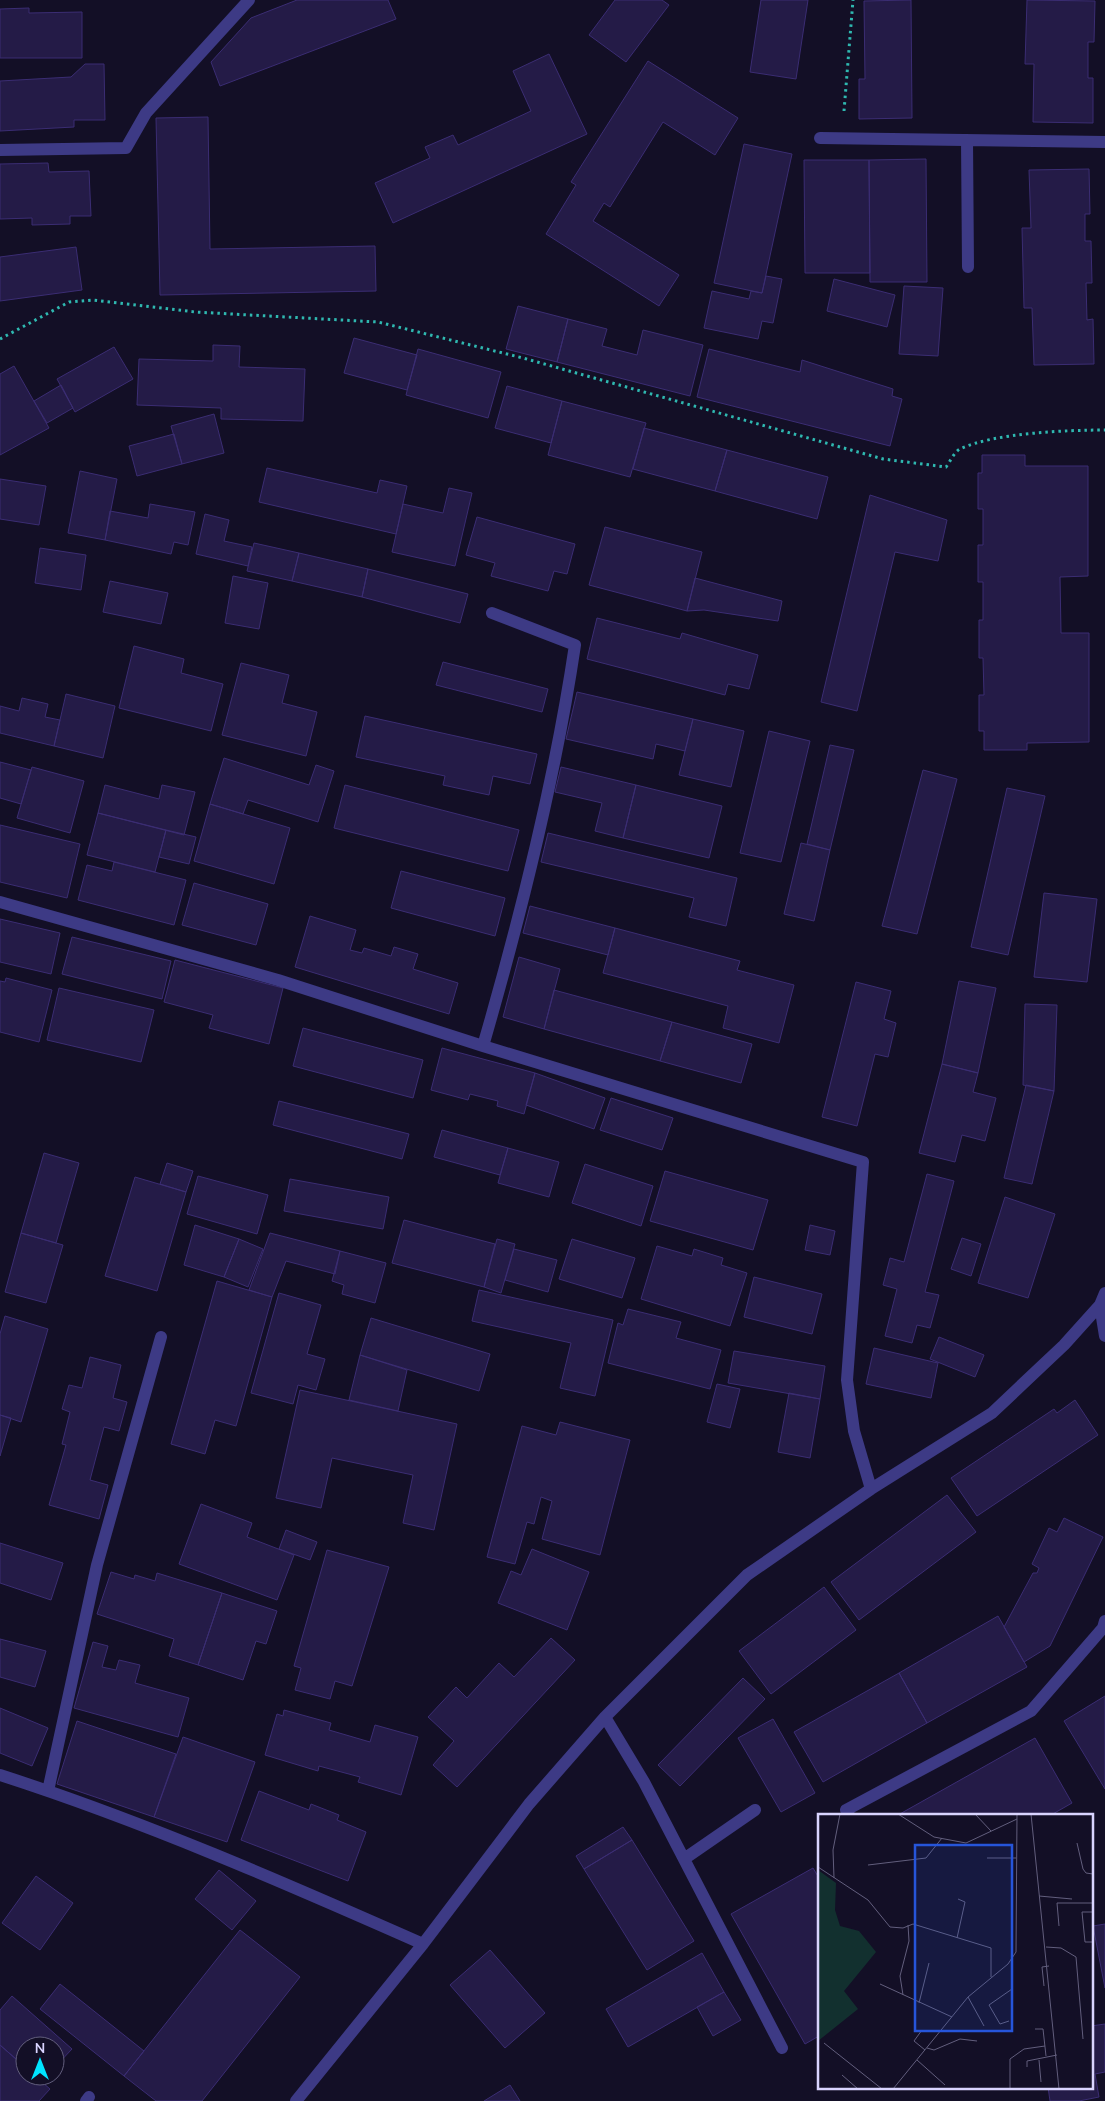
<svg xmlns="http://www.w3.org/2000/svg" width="1105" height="2101" font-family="'Nunito Sans',sans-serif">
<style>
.building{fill:#241b47;stroke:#3b2d73}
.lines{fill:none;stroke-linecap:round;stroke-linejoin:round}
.path{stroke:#2fb8b0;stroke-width:3;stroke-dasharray:2.5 4;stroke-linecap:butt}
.minor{stroke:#3d3a85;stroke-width:12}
.inset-road{fill:none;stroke:#625e7d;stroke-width:1}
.view{fill:#2655da;fill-opacity:0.15;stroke:#2655da;stroke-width:2.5}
.inset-edge{fill:none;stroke:#d9d4ff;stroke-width:2.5}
</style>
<rect width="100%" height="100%" fill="#130f26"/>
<path class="building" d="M 297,0 L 388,0 L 396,19 L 220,86 L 211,62 L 251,18 Z
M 615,0 L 662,0 L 669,5 L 626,62 L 589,35 Z
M 761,0 L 808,0 L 796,79 L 750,72 Z
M 911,0 L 912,118 L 859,119 L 859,79 L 865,79 L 864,1 Z
M 1027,0 L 1095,1 L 1094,42 L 1088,42 L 1088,78 L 1093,78 L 1093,123 L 1033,122 L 1034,64 L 1025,64 Z
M 29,8 L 29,13 L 82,12 L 82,58 L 0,58 L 0,9 Z
M 549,54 L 587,134 L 393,223 L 375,183 L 430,158 L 425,147 L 453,135 L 458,145 L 531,111 L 513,71 Z
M 648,61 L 738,118 L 715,155 L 663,122 L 610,207 L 604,203 L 593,221 L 679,275 L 659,306 L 546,234 L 576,185 L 571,182 Z
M 85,64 L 104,64 L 105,120 L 74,120 L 74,127 L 0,131 L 0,81 L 71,77 Z
M 208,117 L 210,249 L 375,246 L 376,291 L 160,295 L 156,118 Z
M 744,144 L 792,154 L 762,293 L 714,283 Z
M 926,159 L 927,282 L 870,282 L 869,160 Z
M 804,160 L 869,160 L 870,273 L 805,273 Z
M 48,163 L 49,172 L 89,171 L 91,216 L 70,216 L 70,224 L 32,225 L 32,218 L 0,219 L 0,164 Z
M 1089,169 L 1090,214 L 1085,214 L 1085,241 L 1091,241 L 1092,283 L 1086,283 L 1087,320 L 1093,319 L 1094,364 L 1034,365 L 1032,308 L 1024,308 L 1022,228 L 1031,228 L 1029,170 Z
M 76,247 L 82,290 L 0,301 L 0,257 Z
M 766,276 L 782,279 L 773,323 L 762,321 L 758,339 L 704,328 L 712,291 L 749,299 L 751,291 L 762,293 Z
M 834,279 L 895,295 L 887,327 L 827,311 Z
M 904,286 L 943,288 L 938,356 L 899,354 Z
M 518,306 L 568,319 L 557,362 L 506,349 Z
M 568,319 L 607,329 L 602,346 L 637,355 L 643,330 L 703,345 L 690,396 L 557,362 Z
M 354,338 L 417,355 L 407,390 L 344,373 Z
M 213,345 L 240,346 L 239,367 L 305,369 L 303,421 L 221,419 L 221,408 L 137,405 L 139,359 L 213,361 Z
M 114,347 L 133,379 L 75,412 L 57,379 Z
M 418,349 L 501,372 L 488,418 L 406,395 Z
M 709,349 L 800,372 L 802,360 L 893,389 L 892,396 L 902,399 L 890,446 L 697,397 Z
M 14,366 L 49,428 L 0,455 L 0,374 Z
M 61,385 L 73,408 L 47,423 L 34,401 Z
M 507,386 L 562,401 L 551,443 L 495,428 Z
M 562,401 L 646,423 L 630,477 L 548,455 Z
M 214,414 L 224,453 L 182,464 L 171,426 Z
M 644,428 L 727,450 L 715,491 L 633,469 Z
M 174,434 L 182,464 L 137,476 L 129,446 Z
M 727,450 L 828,477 L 817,519 L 715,491 Z
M 982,455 L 1025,455 L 1025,466 L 1088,466 L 1088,576 L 1060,577 L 1061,633 L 1089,633 L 1089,742 L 1027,743 L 1027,750 L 984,750 L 984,731 L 979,731 L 979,695 L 984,695 L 983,658 L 979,658 L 979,620 L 983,620 L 983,582 L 978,582 L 978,545 L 983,545 L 983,509 L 978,509 L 978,473 L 982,473 Z
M 267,468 L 377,493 L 380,480 L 407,486 L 396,534 L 259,502 Z
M 80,471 L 117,479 L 105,540 L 68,533 Z
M 0,479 L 46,486 L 39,525 L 0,519 Z
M 449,488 L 472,493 L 455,566 L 392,552 L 403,504 L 443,513 Z
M 870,495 L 947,520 L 938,561 L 895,552 L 857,711 L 821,702 Z
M 150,504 L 195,512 L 188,545 L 174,542 L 171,554 L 105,540 L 110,511 L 148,518 Z
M 205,514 L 229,520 L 224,541 L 252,547 L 248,566 L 196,554 Z
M 477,517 L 575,544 L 567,574 L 554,571 L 548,591 L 491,576 L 495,563 L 466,555 Z
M 605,527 L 702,552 L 687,611 L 589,585 Z
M 254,543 L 299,553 L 292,581 L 247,571 Z
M 40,548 L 86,555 L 81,590 L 35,583 Z
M 299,553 L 368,569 L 362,597 L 292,581 Z
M 368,569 L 468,594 L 460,623 L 362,597 Z
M 233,576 L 268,583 L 259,629 L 225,623 Z
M 695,578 L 782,601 L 778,621 L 704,610 L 687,611 Z
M 110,581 L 168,593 L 161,624 L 103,612 Z
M 597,618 L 680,639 L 682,633 L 758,655 L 749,689 L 728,684 L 725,695 L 587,659 Z
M 134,646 L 184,659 L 181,673 L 223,684 L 211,731 L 119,708 Z
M 443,662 L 548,689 L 542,712 L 436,685 Z
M 241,663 L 289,675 L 282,703 L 317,712 L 306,756 L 222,735 Z
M 577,692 L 693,719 L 685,751 L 656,744 L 653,759 L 566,739 Z
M 66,694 L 115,706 L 103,758 L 54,746 Z
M 22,698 L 48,704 L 45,717 L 60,720 L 54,746 L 0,733 L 0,706 L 19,711 Z
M 365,716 L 537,754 L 530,784 L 493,776 L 489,795 L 443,785 L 445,776 L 356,757 Z
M 693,719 L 744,731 L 731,787 L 679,775 Z
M 769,731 L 810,741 L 781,862 L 740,853 Z
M 830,745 L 854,750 L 830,850 L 807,844 Z
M 224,758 L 309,785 L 316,765 L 334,771 L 318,822 L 248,800 L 243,814 L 210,804 Z
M 0,762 L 31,770 L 21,804 L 0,798 Z
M 32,767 L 84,781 L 70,833 L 17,818 Z
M 561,767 L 636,785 L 623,838 L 595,831 L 602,803 L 555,792 Z
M 923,770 L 957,779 L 917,934 L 882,926 Z
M 105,785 L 159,799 L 162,785 L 195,792 L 184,835 L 98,813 Z
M 345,785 L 519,830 L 508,871 L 334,828 Z
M 636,785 L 722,806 L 709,858 L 623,838 Z
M 1007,788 L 1045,796 L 1008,955 L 971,947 Z
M 210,804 L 290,828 L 274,884 L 194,861 Z
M 98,813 L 166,830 L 155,872 L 87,855 Z
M 0,825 L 80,844 L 67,898 L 0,882 Z
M 166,830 L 196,837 L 189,864 L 159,857 Z
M 548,833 L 737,878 L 726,926 L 689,917 L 694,898 L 541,862 Z
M 801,843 L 830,850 L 814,921 L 784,914 Z
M 114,862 L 186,880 L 174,925 L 78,900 L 87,865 L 112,871 Z
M 401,871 L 505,898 L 495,936 L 391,908 Z
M 194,883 L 268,904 L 256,945 L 182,925 Z
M 1044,893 L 1097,899 L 1087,982 L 1034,977 Z
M 530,906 L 615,928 L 608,955 L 523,933 Z
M 310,916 L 356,930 L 350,950 L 362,953 L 364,948 L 391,956 L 394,947 L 418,954 L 413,969 L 458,983 L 449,1014 L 295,967 Z
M 0,919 L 60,933 L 51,974 L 0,962 Z
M 615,928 L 740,961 L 737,970 L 794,985 L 779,1043 L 723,1028 L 728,1006 L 603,973 Z
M 72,937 L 171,961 L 162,999 L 62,974 Z
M 519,957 L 560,969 L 544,1029 L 503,1017 Z
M 175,960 L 283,988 L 269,1044 L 209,1028 L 213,1015 L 164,1002 Z
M 6,978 L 52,990 L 39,1042 L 0,1032 L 0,981 L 5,982 Z
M 959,981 L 996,988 L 978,1073 L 942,1064 Z
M 856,982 L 891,991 L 884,1019 L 896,1023 L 888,1057 L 875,1054 L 857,1126 L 822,1117 Z
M 59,988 L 154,1010 L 141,1062 L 47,1040 Z
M 554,990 L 672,1022 L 660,1061 L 544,1029 Z
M 1025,1004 L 1057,1005 L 1054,1091 L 1023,1085 Z
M 672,1022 L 752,1044 L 741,1083 L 660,1061 Z
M 303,1028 L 423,1060 L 413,1098 L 293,1066 Z
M 442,1048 L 535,1073 L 524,1114 L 497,1106 L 498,1101 L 470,1094 L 468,1100 L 431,1090 Z
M 942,1064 L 978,1073 L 973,1092 L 996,1098 L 985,1141 L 962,1135 L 955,1162 L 919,1153 Z
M 535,1073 L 605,1098 L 594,1129 L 526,1105 Z
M 1026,1085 L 1054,1091 L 1032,1184 L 1004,1178 Z
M 611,1098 L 673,1118 L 662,1150 L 600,1130 Z
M 279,1101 L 409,1134 L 402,1159 L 273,1125 Z
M 442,1130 L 508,1148 L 500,1175 L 434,1157 Z
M 508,1148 L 559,1162 L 549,1197 L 498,1183 Z
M 44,1153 L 79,1163 L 56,1243 L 21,1233 Z
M 167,1163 L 193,1171 L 186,1192 L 160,1184 Z
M 585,1164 L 653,1186 L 641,1226 L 572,1203 Z
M 665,1171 L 768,1200 L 753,1250 L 650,1221 Z
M 927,1174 L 954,1181 L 925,1292 L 939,1295 L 930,1328 L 917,1325 L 912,1343 L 885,1336 L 897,1289 L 883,1285 L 890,1258 L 904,1262 Z
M 198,1176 L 268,1195 L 257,1234 L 187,1214 Z
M 135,1177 L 186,1192 L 157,1291 L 105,1276 Z
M 290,1179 L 389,1197 L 383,1229 L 284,1211 Z
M 1005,1197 L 1055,1214 L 1028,1298 L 978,1283 Z
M 404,1220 L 495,1244 L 484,1287 L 392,1263 Z
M 195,1225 L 239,1239 L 224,1277 L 184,1265 Z
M 810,1225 L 835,1231 L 830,1255 L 805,1250 Z
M 21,1233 L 63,1245 L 46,1303 L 5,1292 Z
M 270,1233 L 340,1251 L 335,1274 L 286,1261 L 272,1297 L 249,1290 Z
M 962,1238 L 981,1244 L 971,1276 L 951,1269 Z
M 239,1239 L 263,1249 L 248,1287 L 224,1277 Z
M 497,1239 L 515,1244 L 501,1293 L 484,1287 Z
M 572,1239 L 635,1258 L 622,1298 L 559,1279 Z
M 657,1246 L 692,1256 L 694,1249 L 723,1258 L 721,1265 L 747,1273 L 730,1326 L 641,1299 Z
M 514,1249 L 557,1260 L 548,1292 L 505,1280 Z
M 340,1251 L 386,1263 L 375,1303 L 342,1294 L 344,1285 L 332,1281 Z
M 754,1277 L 822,1294 L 812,1334 L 744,1317 Z
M 217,1281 L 272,1297 L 236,1426 L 215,1420 L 205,1454 L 171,1444 Z
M 479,1290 L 613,1320 L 595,1396 L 560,1388 L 571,1343 L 472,1321 Z
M 279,1293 L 321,1305 L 307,1354 L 325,1359 L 316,1390 L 298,1385 L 293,1404 L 251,1393 Z
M 628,1309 L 681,1322 L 676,1338 L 721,1350 L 710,1389 L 608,1363 L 618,1323 L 623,1325 Z
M 5,1316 L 48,1329 L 21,1422 L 0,1415 L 0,1334 Z
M 371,1318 L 490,1354 L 479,1391 L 360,1355 Z
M 939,1337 L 984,1355 L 975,1377 L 930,1359 Z
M 874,1348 L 938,1363 L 931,1398 L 866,1384 Z
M 734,1351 L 825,1366 L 820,1399 L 728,1383 Z
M 360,1355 L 407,1370 L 398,1411 L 349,1400 Z
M 90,1357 L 121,1365 L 113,1398 L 127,1402 L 119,1431 L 104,1427 L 90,1480 L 108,1485 L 99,1519 L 49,1505 L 66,1445 L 62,1444 L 70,1412 L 62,1409 L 69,1385 L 82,1388 Z
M 717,1384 L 740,1389 L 730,1428 L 707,1422 Z
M 300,1390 L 457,1424 L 434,1530 L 403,1523 L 413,1475 L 332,1458 L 321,1508 L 276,1498 Z
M 789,1393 L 820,1399 L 810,1458 L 778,1452 Z
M 1075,1400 L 1098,1435 L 977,1516 L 951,1478 L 1054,1409 L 1057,1413 Z
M 0,1415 L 11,1418 L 0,1456 Z
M 560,1422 L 630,1440 L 600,1555 L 542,1539 L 552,1501 L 541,1497 L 534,1524 L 527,1522 L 515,1564 L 487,1557 L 522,1426 L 556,1435 Z
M 947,1495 L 976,1532 L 859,1620 L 831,1582 Z
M 201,1504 L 252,1523 L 247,1537 L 294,1555 L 277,1600 L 179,1564 Z
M 1064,1518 L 1103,1537 L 1050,1646 L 1024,1662 L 1004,1627 L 1033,1573 L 1037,1573 L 1039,1568 L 1032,1564 L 1049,1528 L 1057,1532 Z
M 286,1530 L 317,1542 L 310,1560 L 279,1549 Z
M 0,1543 L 63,1563 L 51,1600 L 0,1583 Z
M 532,1549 L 589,1572 L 567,1630 L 498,1603 L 511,1571 L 521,1575 Z
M 327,1550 L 389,1567 L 352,1686 L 335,1681 L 330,1699 L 295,1690 L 301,1668 L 294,1666 Z
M 111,1572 L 134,1579 L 135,1575 L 155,1581 L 157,1573 L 222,1593 L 198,1665 L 169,1656 L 174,1639 L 97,1614 Z
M 824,1587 L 856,1630 L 771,1694 L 739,1651 Z
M 222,1593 L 277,1611 L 266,1644 L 256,1641 L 243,1680 L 198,1665 Z
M 998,1616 L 1027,1667 L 927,1723 L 899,1673 Z
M 551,1638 L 575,1660 L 457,1787 L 433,1765 L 454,1741 L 428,1717 L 456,1687 L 467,1698 L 499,1663 L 514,1677 Z
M 0,1639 L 46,1651 L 35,1687 L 0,1677 Z
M 93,1642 L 108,1646 L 102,1667 L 116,1670 L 119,1660 L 140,1665 L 135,1683 L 189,1698 L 178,1737 L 74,1708 Z
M 899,1673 L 927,1723 L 823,1782 L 794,1732 Z
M 743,1678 L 765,1699 L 680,1786 L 658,1765 Z
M 1105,1696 L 1105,1789 L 1064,1721 Z
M 0,1708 L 48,1728 L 32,1766 L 0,1753 Z
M 284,1710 L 331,1723 L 329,1730 L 370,1742 L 375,1725 L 418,1737 L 401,1795 L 358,1782 L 360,1777 L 319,1766 L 318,1771 L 265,1755 L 277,1714 L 283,1716 Z
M 773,1719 L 815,1793 L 781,1812 L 738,1738 Z
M 77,1721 L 176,1754 L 154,1817 L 57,1784 Z
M 183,1737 L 255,1762 L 227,1842 L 154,1817 Z
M 1035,1738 L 1072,1803 L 1051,1815 L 898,1815 Z
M 259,1791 L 309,1810 L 311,1804 L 339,1815 L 337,1820 L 366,1832 L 348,1881 L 241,1840 Z
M 623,1827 L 632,1840 L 584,1869 L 576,1856 Z
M 632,1840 L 694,1941 L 647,1970 L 584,1869 Z
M 813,1868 L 819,1878 L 819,2036 L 805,2044 L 731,1914 Z
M 219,1870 L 256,1901 L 232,1930 L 195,1899 Z
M 36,1876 L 73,1903 L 40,1950 L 2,1923 Z
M 1105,1924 L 1105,1988 L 1093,1926 Z
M 240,1930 L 300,1977 L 202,2101 L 156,2101 L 124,2076 Z
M 490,1950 L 545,2013 L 505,2048 L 450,1985 Z
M 702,1953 L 724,1992 L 628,2047 L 606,2009 Z
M 60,1984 L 144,2051 L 124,2076 L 40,2009 Z
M 724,1992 L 741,2020 L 713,2036 L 697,2007 Z
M 12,1996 L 72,2049 L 55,2067 L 55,2046 L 25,2046 L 25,2067 L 0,2045 L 0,2010 Z
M 1105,2024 L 1105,2072 L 1095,2074 L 1099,2097 L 1079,2101 L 1050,2101 L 1048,2087 L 1091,2087 L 1091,2026 Z
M 0,2045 L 25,2067 L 25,2076 L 35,2076 L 50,2089 L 39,2101 L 0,2101 Z
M 510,2085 L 520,2101 L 484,2101 Z"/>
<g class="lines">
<path class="path" d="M 844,111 L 853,0
M 0,339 L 69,302 L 93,300 L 195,312 L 378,322 L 523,358 L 883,459 L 946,467 C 950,462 954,452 960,449 C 993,433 1067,430 1105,430"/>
<path class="minor" d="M 820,138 L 1105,142
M 967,140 L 968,267
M 0,150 L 126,148 L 146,113 L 249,0
M 0,902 L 278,980 L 483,1046 L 863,1162 L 847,1380 L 854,1431 L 871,1489
M 483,1046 C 521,915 555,780 575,645 L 492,613
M 1100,1305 L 1105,1336
M 605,1717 L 644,1782 L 782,2048
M 0,1775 C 143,1821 285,1883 423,1944
M 48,1791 L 97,1565 L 161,1337
M 849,1815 L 846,1810 L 1031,1711 L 1103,1628 L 1105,1621
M 684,1859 L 755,1810
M 86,2101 L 89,2097
M 296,2101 L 423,1944 L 529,1804 L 605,1717 L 747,1575 L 871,1489 L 992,1413 L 1064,1345 L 1100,1305 L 1105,1293"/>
</g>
<g transform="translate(818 1814)">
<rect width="275" height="275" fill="#130f26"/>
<path d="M 0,56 L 18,69 L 17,96 L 22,112 L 41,117 L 58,138 L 26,177 L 40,195 L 0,227 Z" fill="#12302f"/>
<path class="inset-road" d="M 80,0 L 116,23 L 148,29 L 199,5M 157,0 L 173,17M 213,0 L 241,275M 259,29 L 265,55 L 268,59 L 275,60M 169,44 L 198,44M 50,51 L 108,44 L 124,24M 0,53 L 50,86 L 72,113 L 85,114 L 95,110 L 173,134 L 173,163M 16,64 L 15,36 L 22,0M 221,82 L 254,85M 275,98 L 264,98 L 267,128 L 275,128M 241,112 L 239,89 L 275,89M 139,124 L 147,88 L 140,85M 228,133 L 243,134 L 258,143 L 265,225M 62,170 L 134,203M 226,172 L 224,153 L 231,152M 85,181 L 82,162 L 91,127 L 90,111M 150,183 L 166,212M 101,189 L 111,149M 191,207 L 182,210 L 171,191 L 194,175 L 194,146M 217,215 L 225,215 L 228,242M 104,216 L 96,227 L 107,236M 6,229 L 64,275M 109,234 L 116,236 L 142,225 L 159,227M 99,246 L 127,271M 221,246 L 223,268M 209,253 L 209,247 L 239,241M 24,261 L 40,275M 75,275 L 150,183 L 190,150 L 198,138 L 199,0M 192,275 L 192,245 L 206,235 L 227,232"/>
<path class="view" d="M 97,31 L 194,31 L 194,217 L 97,217 Z"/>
<rect width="275" height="275" class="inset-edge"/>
</g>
<g transform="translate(40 2061)"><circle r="24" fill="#130f26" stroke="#625e7d"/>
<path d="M0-4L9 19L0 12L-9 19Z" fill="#00e5ff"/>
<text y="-8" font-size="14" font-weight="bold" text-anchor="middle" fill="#d9d4ff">N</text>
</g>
</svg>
